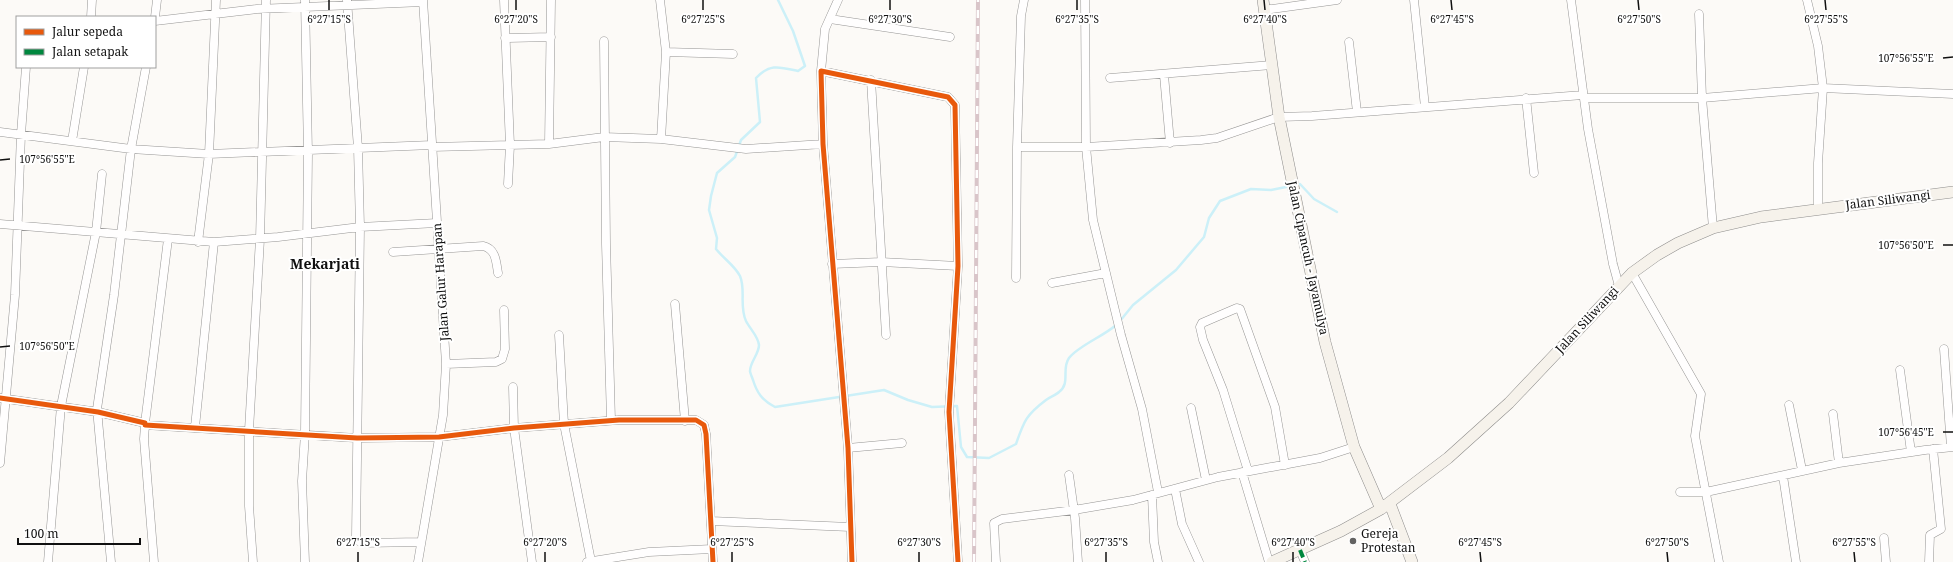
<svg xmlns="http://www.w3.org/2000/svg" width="1953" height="562" font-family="'Noto Serif',serif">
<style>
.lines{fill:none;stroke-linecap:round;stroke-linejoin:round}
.stream{stroke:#ccf0f8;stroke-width:2.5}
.street-casing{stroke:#969594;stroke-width:9}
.secondary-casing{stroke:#8d8c8b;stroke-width:12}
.street{stroke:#fffefe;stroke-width:8}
.secondary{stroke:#f6f2eb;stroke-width:11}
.rail-casing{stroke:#d9c5c9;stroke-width:4}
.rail{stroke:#fff;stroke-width:2.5;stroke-dasharray:8;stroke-linecap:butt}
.quiet{stroke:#00873e;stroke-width:4;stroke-dasharray:8 4;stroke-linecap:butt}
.cycleway-casing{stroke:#fff;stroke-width:8}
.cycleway{stroke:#e8590c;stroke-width:5}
.ticks{fill:none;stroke:#101010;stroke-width:1.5}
.poi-dot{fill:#636261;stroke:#fff;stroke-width:1.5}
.labels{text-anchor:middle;stroke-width:4;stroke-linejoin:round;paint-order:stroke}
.street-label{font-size:12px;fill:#101010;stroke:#fff}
.poi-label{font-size:12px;fill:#101010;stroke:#fff;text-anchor:start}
.quarter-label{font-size:14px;font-weight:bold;fill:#101010;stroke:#fff}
.ticks-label{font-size:10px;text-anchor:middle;fill:#101010;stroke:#fff;stroke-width:4;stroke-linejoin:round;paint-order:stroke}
</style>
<rect width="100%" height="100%" fill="#fcfaf7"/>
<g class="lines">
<path class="stream" d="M 778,0 L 793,31 L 805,66 L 798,71 C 780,67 770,63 756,78 L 760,122 L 741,140 L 735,157 L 717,173 L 711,196 L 709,210 L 717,238 L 716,249 C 723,258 735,266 740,276 C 746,290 739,306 746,321 C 750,329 758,336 759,345 C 759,354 750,362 750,371 C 750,373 752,377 753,380 C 757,393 762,400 775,407 L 884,390 L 908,400 L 932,407 L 957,406 L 961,447 L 967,457 L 989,458 L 1016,444 C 1024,421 1026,415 1046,400 C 1050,397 1056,395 1059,392 C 1071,383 1061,369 1069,358 C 1078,346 1104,336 1116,325
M 1296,185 L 1300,184 L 1314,199 L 1337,212
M 1120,321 L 1133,305 L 1176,270 L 1204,237 L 1209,218 L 1220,201 L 1251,189 L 1271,190 L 1291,186"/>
<g class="street-casing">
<path id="street" d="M 305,0 L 308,153 L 305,433 L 302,481 L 305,562
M 347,0 L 358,148 L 360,227 L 356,537 L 357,540 L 362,543 L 421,542
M 504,0 L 510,145 L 508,184
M 660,0 L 666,52 L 661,139
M 1085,0 L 1086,147 L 1093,220 L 1121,335 L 1142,409 L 1158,492
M 1414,0 L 1425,107
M 1571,0 L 1588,129 L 1613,264 L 1619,286
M 1807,0 L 1818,46 L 1823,88 L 1818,163 L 1818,208
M 1264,10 L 1337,0
M 1699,14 L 1702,98 L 1713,228
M 91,17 L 92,0
M 155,17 L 157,0
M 830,19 L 950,37
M 155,21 L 257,9 L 423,2
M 505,38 L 551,37
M 604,41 L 606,244 L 611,420
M 1349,42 L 1357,112
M 666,52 L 733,54
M 821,71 L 825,29 L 838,0
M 1164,75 L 1170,143
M 1110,78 L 1272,65
M 871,80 L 886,335
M 1526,98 L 1534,173
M 1584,98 L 1702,98 L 1823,88 L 1953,94
M 0,132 L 131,149 L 209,154 L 432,145
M 72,141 L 84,67
M 549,144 L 551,0
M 432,147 L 549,144 L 604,137 L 661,139 L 746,149 L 823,144
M 1017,147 L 1086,147 L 1201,140 L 1217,138 L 1279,117 L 1312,116 L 1583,95
M 0,224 L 214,242 L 278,237 L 360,227 L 437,223
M 198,242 L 209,154 L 216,0
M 393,252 L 483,246 C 496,249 496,261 498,273
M 832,264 L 881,262 L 958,266
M 1632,273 L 1701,394 L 1695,436 L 1719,562
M 1016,278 L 1017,147 L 1021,16 L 1024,0
M 1052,283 L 1106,273
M 675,304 L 685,421
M 559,335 L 564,424 L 591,561
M 1944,349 L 1951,447
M 446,364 L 496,362 L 502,359 L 505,349 L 504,310
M 1900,370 L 1911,452
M 513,387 L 514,428 L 532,562
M 0,398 L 98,412 L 145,423 L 145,425 L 357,438 L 439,437 L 514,428 L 619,420 L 696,420 L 704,425 L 706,434 L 713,562
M 1789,405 L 1802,470
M 1191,408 L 1206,480
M 1833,414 L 1839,463
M 145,423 L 168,239
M 145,425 L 144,439 L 154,562
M 195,427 L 214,242
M 848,448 L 902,443
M 0,463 L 15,295 L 21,134 L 26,67
M 1248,471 L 1223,390 L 1203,340 L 1200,327 L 1202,323 L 1237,308 L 1240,309 L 1275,407 L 1285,465
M 1242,472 L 1269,562
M 1069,475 L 1075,518 L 1078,562
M 1783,476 L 1796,562
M 1175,489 L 1182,524 L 1199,562
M 1680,492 L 1706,492 L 1839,463 L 1925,450 L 1953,447
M 1152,495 L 1154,542 L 1158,562
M 711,521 L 850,527
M 1884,538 L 1886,562
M 1300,550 L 1305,562
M 48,562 L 61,406 L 96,232 L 102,174
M 111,562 L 97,409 L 114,295 L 131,149 L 146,67
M 253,562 L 249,506 L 249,430 L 260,239 L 266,0
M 418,562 L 443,415 L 446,364 L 423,0
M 587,562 L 649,552 L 712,549
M 852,562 L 848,448 L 823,144 L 821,71 L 948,97 L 955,105 L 958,266 L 949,412 L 958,562
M 996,562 L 994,523 L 1002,519 L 1074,510 L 1133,500 L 1218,477 L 1320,458 L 1354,447
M 1929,562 L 1930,535 L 1941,529 L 1933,449"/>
</g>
<g class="secondary-casing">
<path id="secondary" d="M 1263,0 L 1279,117 L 1325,342 L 1354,447 L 1381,509
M 1390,504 L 1412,562
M 1272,562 L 1341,531 L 1381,509 L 1448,458 L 1509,403 L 1632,273 L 1657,255 L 1678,243 L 1713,228 L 1761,217 L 1953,192"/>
</g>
<use href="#street" class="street"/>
<use href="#secondary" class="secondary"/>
<g class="rail-casing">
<path id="rail" d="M 974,562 L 978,0"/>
</g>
<use href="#rail" class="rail"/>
<path class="quiet" d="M 1300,550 L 1305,562"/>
<g class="cycleway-casing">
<path id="cycleway" d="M 0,398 L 98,412 L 145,423 L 145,425 L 357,438 L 439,437 L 514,428 L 619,420 L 696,420 L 704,425 L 706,434 L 713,562
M 852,562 L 848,448 L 823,144 L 821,71 L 948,97 L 955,105 L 958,266 L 949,412 L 958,562"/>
</g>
<use href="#cycleway" class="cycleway"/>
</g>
<path class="ticks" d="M 329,0 L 329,10M 516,0 L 516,10M 703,0 L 703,10M 890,0 L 890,10M 1077,0 L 1077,10M 1264,0 L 1265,10M 1451,0 L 1452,10M 1638,0 L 1639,10M 1825,0 L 1826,10M 1943,58 L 1953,57M 0,160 L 10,159M 1943,245 L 1953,245M 0,347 L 10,346M 1943,432 L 1953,432M 358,552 L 358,562M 545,552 L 545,562M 732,552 L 732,562M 919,552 L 919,562M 1106,552 L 1106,562M 1293,552 L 1293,562M 1480,552 L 1481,562M 1667,552 L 1668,562M 1854,552 L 1855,562"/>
<circle class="poi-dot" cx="1353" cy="541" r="4"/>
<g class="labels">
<g class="street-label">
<text transform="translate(1888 200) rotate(-7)" y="4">Jalan Siliwangi</text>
<text transform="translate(1308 258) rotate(78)" y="4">Jalan Cipancuh - Jayamulya</text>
<text transform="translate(441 282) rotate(-94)" y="4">Jalan Galur Harapan</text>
<text transform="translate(1587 320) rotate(-47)" y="4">Jalan Siliwangi</text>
</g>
<g class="poi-label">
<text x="1361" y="538">Gereja<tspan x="1361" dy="14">Protestan</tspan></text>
</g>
<g class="quarter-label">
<text x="325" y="269">Mekarjati</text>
</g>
</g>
<g class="ticks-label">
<text x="329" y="23">6°27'15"S</text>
<text x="516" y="23">6°27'20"S</text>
<text x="703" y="23">6°27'25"S</text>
<text x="890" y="23">6°27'30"S</text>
<text x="1077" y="23">6°27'35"S</text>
<text x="1265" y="23">6°27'40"S</text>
<text x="1452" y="23">6°27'45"S</text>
<text x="1639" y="23">6°27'50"S</text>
<text x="1826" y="23">6°27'55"S</text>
<text x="1906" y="62">107°56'55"E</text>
<text x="47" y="163">107°56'55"E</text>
<text x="1906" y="249">107°56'50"E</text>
<text x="47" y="350">107°56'50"E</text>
<text x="1906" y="436">107°56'45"E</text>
<text x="358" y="546">6°27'15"S</text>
<text x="545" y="546">6°27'20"S</text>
<text x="732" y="546">6°27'25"S</text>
<text x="919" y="546">6°27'30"S</text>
<text x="1106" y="546">6°27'35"S</text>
<text x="1293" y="546">6°27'40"S</text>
<text x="1480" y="546">6°27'45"S</text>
<text x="1667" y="546">6°27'50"S</text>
<text x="1854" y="546">6°27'55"S</text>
</g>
<rect x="16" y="16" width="140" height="52" fill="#ffffff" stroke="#9f9f9f"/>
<rect x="24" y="29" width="20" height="6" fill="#e8590c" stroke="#9f9f9f"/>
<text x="52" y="36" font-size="12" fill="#101010">Jalur sepeda</text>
<rect x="24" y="49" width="20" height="6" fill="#00873e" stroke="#9f9f9f"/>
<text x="52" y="56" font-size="12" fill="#101010">Jalan setapak</text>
<path d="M18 538v6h122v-6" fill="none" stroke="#101010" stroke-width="2"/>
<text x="24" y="538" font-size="12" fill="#101010" stroke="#ffffff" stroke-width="3" paint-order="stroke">100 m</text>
</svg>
